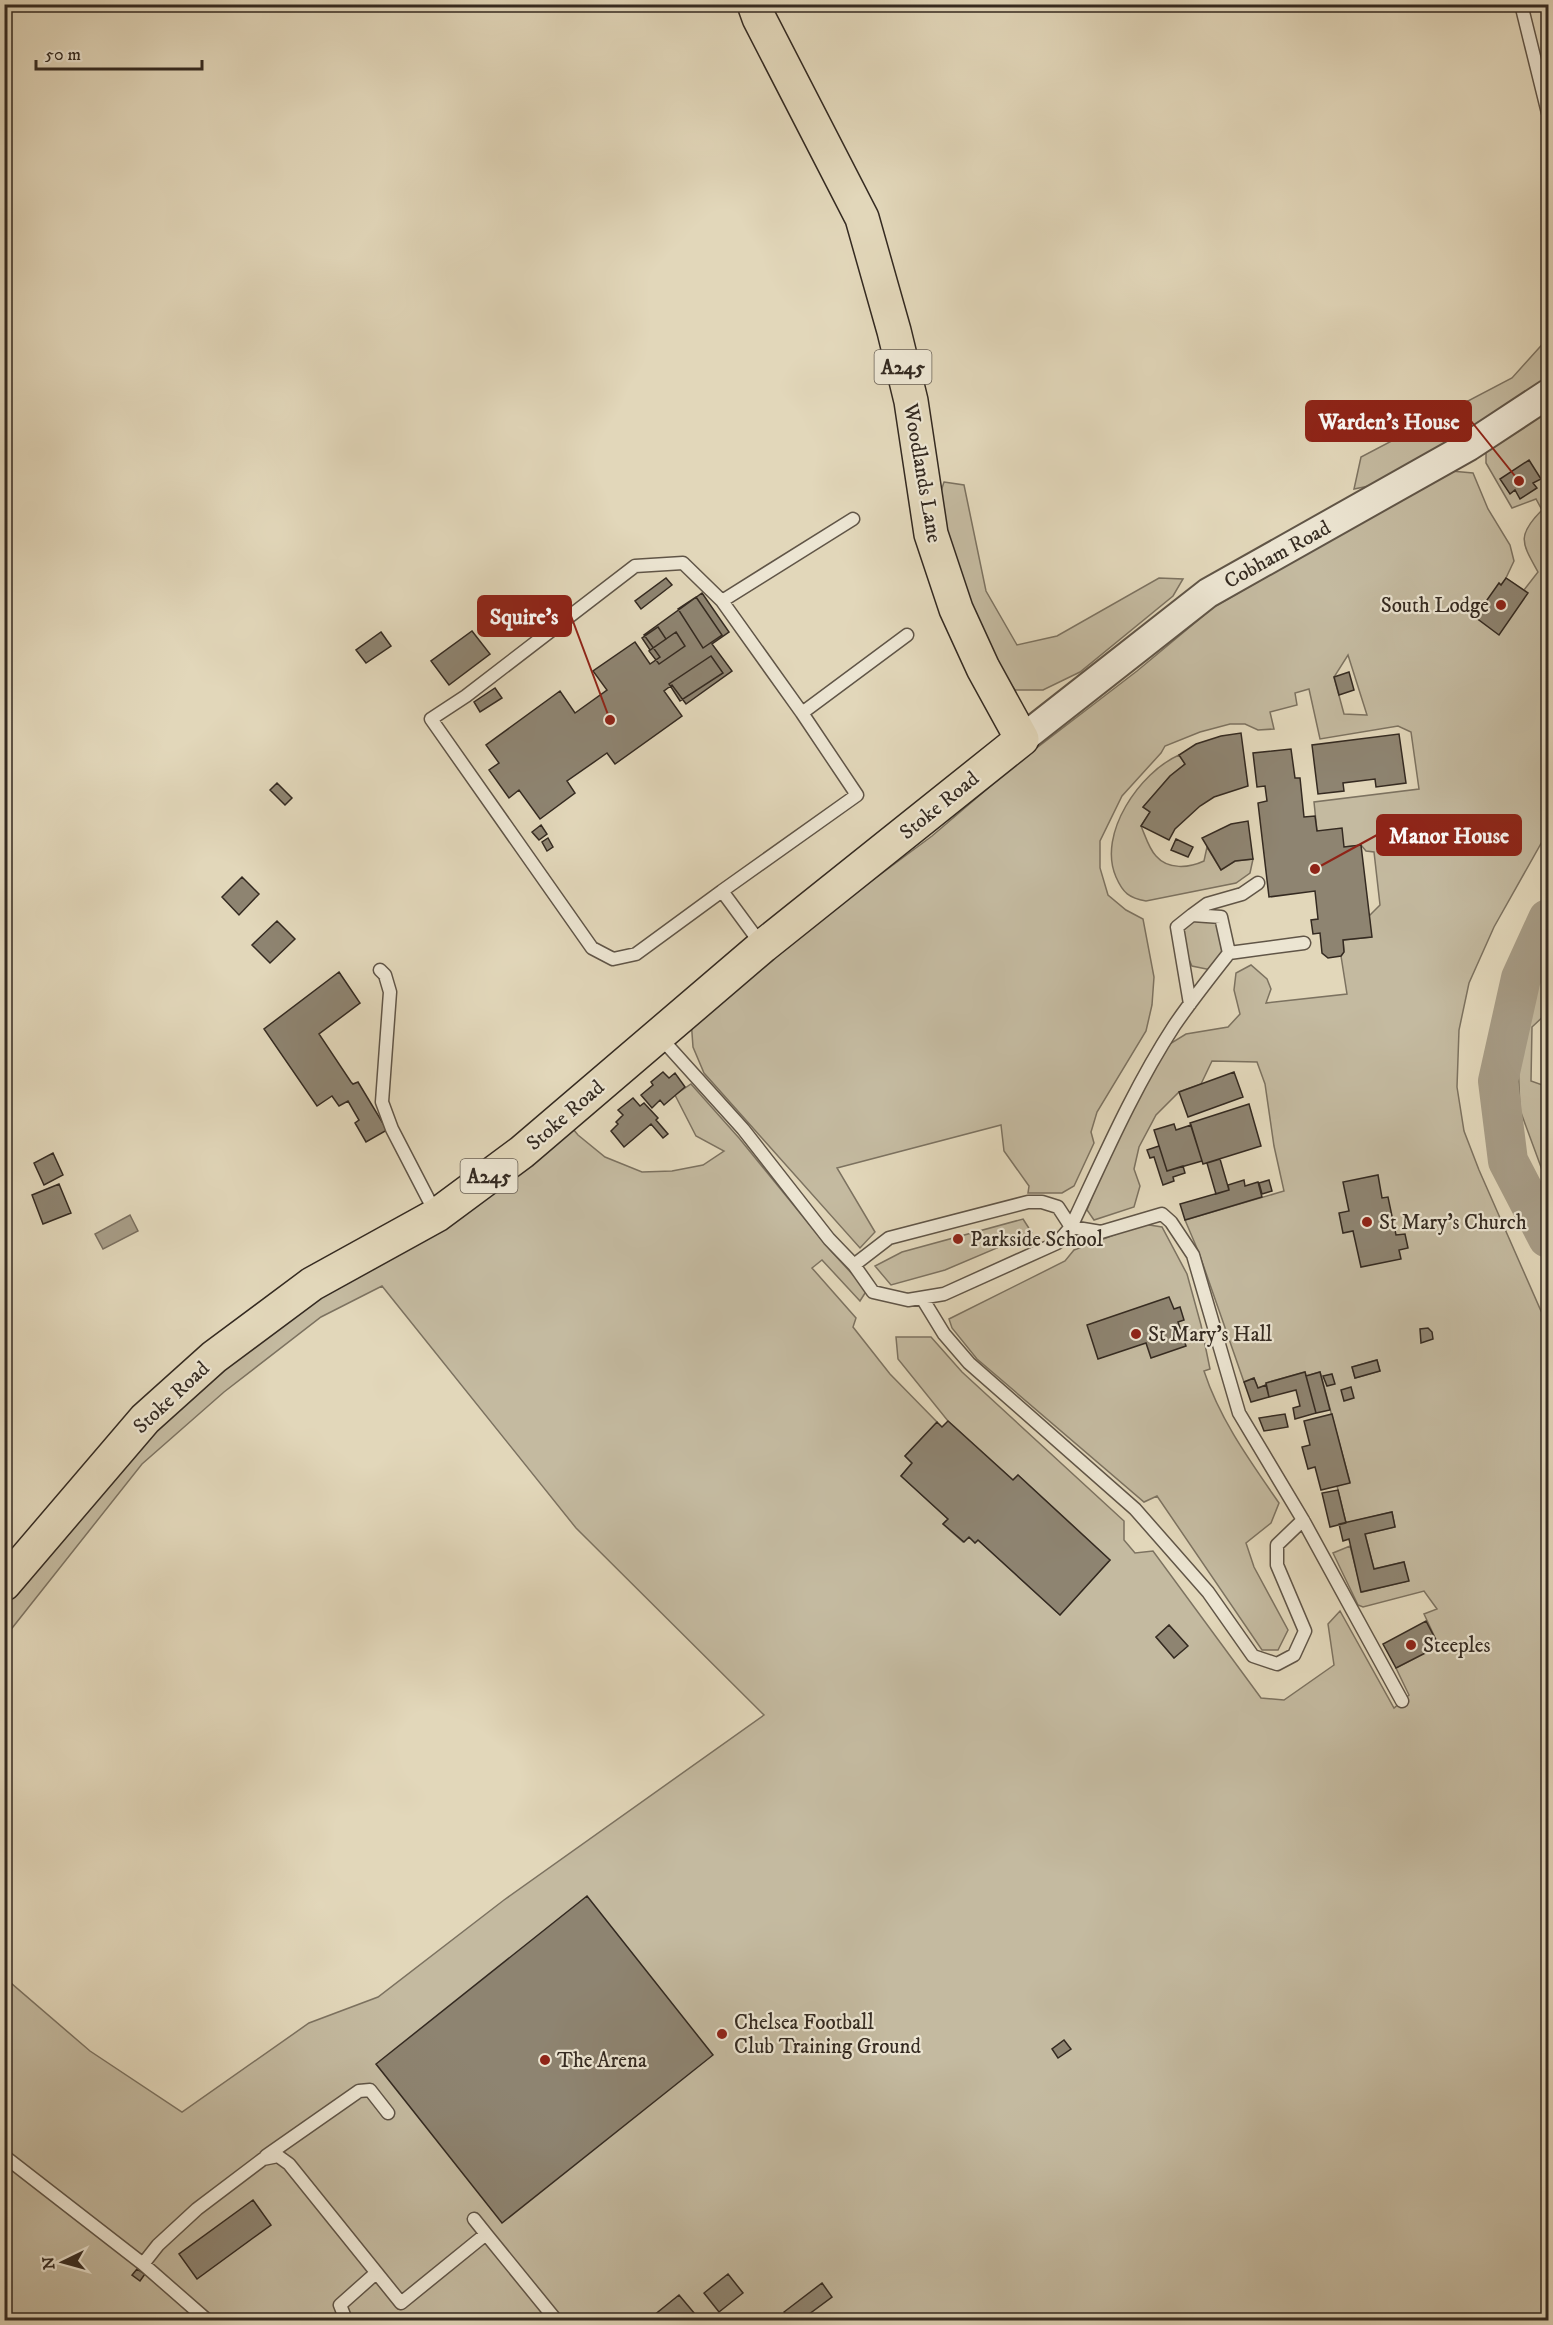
<svg xmlns="http://www.w3.org/2000/svg" width="1553" height="2325" font-family="'IM FELL DW Pica',serif">
<style>
.green{fill:#c4baa0;stroke:#7c7260;stroke-width:1.5;fill-rule:evenodd}
.water{fill:#a79c86;stroke:#796e5e;stroke-width:1.5}
.lines{fill:none;stroke-linecap:round;stroke-linejoin:round}
.river{stroke:#a79c86;stroke-width:40}
.building{fill:#8e8471;stroke:#342a21;stroke-width:1.5}
.service-casing{stroke:#605547;stroke-width:15}
.tertiary-casing{stroke:#605547;stroke-width:32}
.primary-casing{stroke:#342a21;stroke-width:36}
.service{stroke:#ece5d2;stroke-width:12}
.tertiary{stroke:#ece5d2;stroke-width:28}
.primary{stroke:#e2d7ba;stroke-width:33}
.poi-dot{fill:#8f2418;stroke:#ece5d2;stroke-width:2}
.labels{text-anchor:middle;stroke-width:4.5;stroke-linejoin:round;paint-order:stroke}
.shield{fill:#ece5d2;stroke:#6b6256;stroke-width:1.5}
.shield-label{font-size:20px;font-weight:bold;fill:#342a21}
.street-label{font-size:21px;fill:#342a21;stroke:#ece5d2}
.poi-label{font-size:21px;fill:#342a21;stroke:#ece5d2;text-anchor:start}
.leader{fill:none;stroke:#8f2418;stroke-width:2}
.callout-dot{fill:#8f2418;stroke:#ece5d2;stroke-width:2}
.callout{fill:#8f2418;stroke:#8f2418;stroke-width:2}
.callout-label{font-size:22px;text-anchor:middle;font-weight:bold;fill:#fff}
</style>
<rect width="100%" height="100%" fill="#e2d7ba"/>
<filter id="stains"><feTurbulence type="fractalNoise" baseFrequency=".00333" numOctaves="4"/><feColorMatrix values="0 0 0 0 .2 0 0 0 0 .09 0 0 0 0 .02 0 0 0 .5 -.17"/></filter>
<radialGradient id="worn" r=".72"><stop offset=".6" stop-color="#630" stop-opacity="0"/><stop offset="1" stop-color="#630" stop-opacity=".3"/></radialGradient>
<path class="green" d="M 1548,338 L 1548,383 L 1467,437 L 1374,485 L 1354,489 L 1361,457 L 1512,378 Z
M 1548,411 L 1548,831 L 1494,927 L 1469,983 L 1459,1030 L 1457,1087 L 1464,1131 L 1479,1170 L 1548,1327 L 1548,2320 L 5,2320 L 5,1978 L 90,2051 L 182,2112 L 309,2023 L 378,1997 L 504,1900 L 764,1715 L 576,1528 L 382,1286 L 321,1317 L 224,1392 L 142,1464 L 5,1637 L 5,1593 L 221,1359 L 573,1129 L 578,1135 L 605,1157 L 642,1172 L 672,1171 L 703,1165 L 724,1151 L 696,1136 L 675,1095 L 691,1084 L 739,1138 L 831,1251 L 867,1290 L 860,1301 L 822,1260 L 812,1268 L 856,1318 L 853,1327 L 890,1374 L 937,1422 L 905,1456 L 912,1463 L 901,1476 L 948,1519 L 943,1524 L 963,1542 L 969,1537 L 975,1543 L 978,1540 L 1060,1615 L 1110,1560 L 1018,1475 L 1013,1480 L 948,1421 L 898,1359 L 896,1337 L 931,1337 L 962,1372 L 1124,1521 L 1124,1540 L 1135,1553 L 1153,1551 L 1261,1698 L 1284,1700 L 1334,1665 L 1328,1624 L 1340,1611 L 1394,1708 L 1409,1695 L 1396,1668 L 1439,1646 L 1424,1614 L 1437,1609 L 1424,1591 L 1363,1607 L 1358,1605 L 1333,1553 L 1350,1546 L 1362,1592 L 1408,1581 L 1404,1562 L 1374,1569 L 1365,1534 L 1395,1527 L 1392,1512 L 1346,1523 L 1337,1486 L 1350,1482 L 1320,1372 L 1306,1376 L 1305,1372 L 1266,1383 L 1266,1385 L 1258,1388 L 1254,1378 L 1244,1382 L 1199,1253 L 1185,1220 L 1284,1191 L 1274,1146 L 1265,1084 L 1257,1062 L 1212,1061 L 1201,1084 L 1179,1092 L 1156,1115 L 1139,1147 L 1134,1169 L 1140,1186 L 1134,1207 L 1094,1220 L 1087,1210 L 1101,1173 L 1123,1126 L 1168,1045 L 1186,1034 L 1228,1027 L 1240,1014 L 1234,990 L 1236,973 L 1251,965 L 1267,979 L 1271,989 L 1266,1003 L 1347,994 L 1341,956 L 1344,951 L 1343,940 L 1371,937 L 1369,916 L 1380,905 L 1374,852 L 1366,851 L 1361,845 L 1344,847 L 1317,831 L 1314,802 L 1419,789 L 1411,732 L 1398,726 L 1320,739 L 1309,689 L 1295,693 L 1297,705 L 1270,712 L 1274,729 L 1258,730 L 1245,724 L 1230,724 L 1200,732 L 1165,746 L 1161,753 L 1122,796 L 1100,841 L 1100,868 L 1108,895 L 1126,910 L 1143,919 L 1154,977 L 1152,1005 L 1146,1031 L 1097,1112 L 1091,1132 L 1094,1143 L 1074,1186 L 1062,1193 L 1028,1193 L 1029,1186 L 1004,1151 L 1001,1125 L 837,1168 L 875,1232 L 860,1248 L 704,1073 L 693,1047 L 691,1019 L 815,923 L 932,836 L 1021,760 L 1137,671 L 1214,607 L 1451,471 L 1473,473 L 1488,509 L 1510,545 L 1514,561 L 1506,578 L 1524,590 L 1538,572 C 1522,543 1516,536 1542,510 L 1536,499 L 1512,508 L 1486,463 L 1486,449 ZM 1348,655 L 1367,715 L 1366,715 L 1344,714 L 1334,677 ZM 1377,1360 L 1380,1371 L 1355,1378 L 1352,1367 ZM 1169,1625 L 1187,1646 L 1174,1658 L 1156,1637 Z
M 944,482 L 964,485 L 986,591 L 1017,645 L 1057,636 L 1159,578 L 1183,579 L 1173,596 L 1080,672 L 1043,690 L 1015,690 L 976,636 L 949,560 L 939,497 Z
M 1179,755 L 1185,764 L 1170,776 L 1143,807 L 1150,812 L 1141,826 C 1145,835 1149,849 1156,856 C 1168,870 1189,868 1204,861 L 1207,847 L 1221,870 L 1235,861 L 1253,859 L 1250,873 L 1236,883 L 1146,901 C 1129,898 1123,893 1116,877 C 1097,834 1140,772 1179,755 Z
M 1198,919 L 1216,921 L 1222,951 L 1211,970 L 1192,966 L 1184,949 L 1184,926 Z
M 1548,960 L 1548,1012 L 1532,1027 L 1531,1081 L 1548,1087 L 1548,1186 L 1520,1110 L 1517,1036 Z
M 1023,1219 L 1032,1233 L 945,1270 L 891,1285 L 875,1266 L 902,1252 Z
M 1143,1224 L 1162,1227 L 1187,1274 L 1201,1325 L 1210,1369 L 1204,1371 C 1220,1420 1250,1461 1279,1503 L 1271,1523 L 1246,1543 L 1254,1567 L 1288,1630 L 1278,1650 L 1262,1650 L 1157,1496 L 1144,1502 L 977,1359 L 952,1328 L 949,1319 L 1065,1261 L 1074,1250 Z"/>
<path class="water" d="M 130,1215 L 138,1231 L 103,1249 L 95,1234 Z"/>
<g class="lines">
<path class="river" d="M 1548,919 L 1521,978 L 1498,1081 L 1508,1161 L 1548,1238"/>
</g>
<path class="building" d="M 1529,460 L 1541,479 L 1533,483 L 1537,488 L 1520,499 L 1515,490 L 1510,494 L 1500,479 Z
M 666,578 L 672,585 L 641,609 L 635,601 Z
M 1506,578 L 1528,593 L 1499,635 L 1475,617 L 1499,583 L 1501,585 Z
M 702,593 L 729,632 L 712,644 L 732,671 L 686,704 L 672,685 L 664,691 L 682,716 L 615,764 L 607,753 L 567,781 L 575,793 L 540,819 L 519,790 L 509,798 L 489,770 L 499,763 L 486,745 L 560,691 L 575,713 L 607,690 L 593,671 L 635,642 L 650,664 L 660,657 L 644,635 Z
M 696,597 L 722,635 L 703,648 L 678,609 Z
M 658,627 L 666,639 L 650,650 L 642,638 Z
M 472,631 L 490,654 L 449,685 L 431,661 Z
M 381,632 L 391,646 L 366,663 L 356,650 Z
M 676,632 L 685,646 L 659,664 L 649,651 Z
M 711,656 L 723,673 L 680,701 L 669,684 Z
M 1349,672 L 1354,690 L 1339,695 L 1334,677 Z
M 495,688 L 502,698 L 480,712 L 474,702 Z
M 1241,733 L 1248,786 L 1214,797 L 1200,806 L 1175,829 L 1169,840 L 1141,826 L 1150,812 L 1143,807 L 1170,776 L 1185,764 L 1179,755 L 1196,744 L 1221,736 Z
M 1399,734 L 1406,783 L 1376,787 L 1375,779 L 1343,783 L 1344,791 L 1318,794 L 1312,745 Z
M 1291,749 L 1295,778 L 1300,778 L 1304,817 L 1315,816 L 1317,831 L 1342,828 L 1344,847 L 1361,845 L 1372,937 L 1343,940 L 1344,952 L 1341,956 L 1328,958 L 1322,953 L 1320,933 L 1313,934 L 1311,920 L 1318,919 L 1315,891 L 1269,897 L 1258,803 L 1267,801 L 1265,786 L 1257,787 L 1253,753 Z
M 277,783 L 292,798 L 285,805 L 270,790 Z
M 1248,821 L 1253,859 L 1235,861 L 1221,870 L 1202,838 L 1231,824 Z
M 541,825 L 547,834 L 539,840 L 532,832 Z
M 548,838 L 553,847 L 547,851 L 542,842 Z
M 1176,839 L 1193,847 L 1188,857 L 1171,850 Z
M 242,877 L 259,894 L 239,915 L 222,897 Z
M 277,921 L 295,939 L 270,963 L 252,945 Z
M 339,972 L 360,1003 L 319,1034 L 351,1082 L 353,1084 L 358,1082 L 387,1130 L 366,1142 L 355,1123 L 359,1120 L 348,1101 L 339,1106 L 332,1096 L 317,1106 L 264,1029 Z
M 663,1072 L 669,1078 L 675,1073 L 685,1087 L 664,1105 L 660,1100 L 652,1108 L 641,1095 L 653,1085 L 651,1082 Z
M 1234,1072 L 1243,1097 L 1188,1117 L 1179,1092 Z
M 633,1098 L 640,1106 L 644,1103 L 658,1118 L 656,1120 L 668,1134 L 663,1138 L 651,1124 L 624,1147 L 611,1131 L 618,1124 L 616,1122 L 623,1115 L 618,1110 Z
M 1249,1104 L 1261,1146 L 1203,1164 L 1190,1123 Z
M 1174,1124 L 1176,1130 L 1191,1125 L 1202,1161 L 1167,1171 L 1154,1130 Z
M 1159,1146 L 1167,1171 L 1183,1166 L 1185,1173 L 1173,1177 L 1174,1181 L 1163,1185 L 1154,1157 L 1150,1158 L 1147,1150 Z
M 53,1153 L 63,1175 L 44,1185 L 34,1163 Z
M 1220,1159 L 1229,1190 L 1216,1194 L 1207,1163 Z
M 1378,1175 L 1382,1198 L 1388,1197 L 1396,1235 L 1405,1234 L 1408,1248 L 1399,1250 L 1401,1259 L 1361,1267 L 1353,1231 L 1343,1233 L 1339,1213 L 1349,1211 L 1343,1182 Z
M 1244,1180 L 1245,1186 L 1258,1182 L 1262,1197 L 1185,1220 L 1180,1204 L 1229,1190 L 1228,1185 Z
M 1269,1180 L 1272,1191 L 1262,1194 L 1259,1183 Z
M 59,1184 L 71,1213 L 43,1224 L 32,1195 Z
M 1169,1297 L 1174,1309 L 1180,1307 L 1184,1320 L 1178,1322 L 1186,1346 L 1151,1358 L 1146,1343 L 1098,1359 L 1087,1325 Z
M 1428,1328 L 1432,1332 L 1433,1339 L 1421,1343 L 1420,1329 Z
M 1377,1360 L 1380,1371 L 1355,1378 L 1352,1367 Z
M 1305,1372 L 1316,1413 L 1295,1419 L 1293,1408 L 1300,1406 L 1296,1390 L 1269,1397 L 1266,1383 Z
M 1320,1372 L 1330,1410 L 1316,1413 L 1306,1376 Z
M 1332,1374 L 1335,1384 L 1327,1386 L 1323,1376 Z
M 1254,1378 L 1258,1388 L 1266,1385 L 1269,1397 L 1251,1402 L 1244,1382 Z
M 1351,1387 L 1354,1398 L 1344,1401 L 1341,1390 Z
M 1285,1414 L 1288,1427 L 1264,1431 L 1259,1418 Z
M 1332,1414 L 1350,1483 L 1321,1490 L 1315,1467 L 1308,1469 L 1302,1447 L 1310,1445 L 1304,1421 Z
M 948,1421 L 1013,1480 L 1018,1475 L 1110,1560 L 1060,1615 L 978,1540 L 975,1543 L 969,1537 L 964,1542 L 943,1524 L 948,1519 L 901,1476 L 912,1463 L 905,1456 L 937,1422 L 942,1427 Z
M 1338,1490 L 1346,1523 L 1330,1527 L 1322,1493 Z
M 1392,1512 L 1395,1527 L 1365,1534 L 1374,1569 L 1404,1562 L 1409,1581 L 1361,1592 L 1349,1539 L 1343,1541 L 1339,1524 Z
M 1426,1621 L 1439,1646 L 1396,1668 L 1383,1644 Z
M 1169,1625 L 1188,1646 L 1174,1658 L 1156,1637 Z
M 587,1896 L 713,2055 L 502,2223 L 376,2064 Z
M 1064,2040 L 1071,2049 L 1058,2058 L 1052,2049 Z
M 253,2200 L 271,2225 L 197,2279 L 179,2254 Z
M 137,2269 L 145,2274 L 140,2281 L 132,2275 Z
M 728,2274 L 743,2293 L 719,2312 L 704,2293 Z
M 822,2283 L 832,2297 L 801,2320 L 791,2320 L 784,2312 Z
M 679,2295 L 700,2320 L 648,2320 Z"/>
<g class="lines">
<g class="service-casing">
<path id="service" d="M 1521,4 L 1548,113
M 722,601 L 853,519
M 802,713 L 907,635
M 722,891 L 636,954 L 613,959 L 592,948 L 431,719 L 466,696 L 635,566 L 683,563 L 722,601 L 802,713 L 857,795 L 722,891 L 761,944
M 1192,915 L 1207,904 L 1242,894 L 1258,883
M 380,970 L 385,975 L 390,992 L 382,1102 L 392,1129 L 436,1214
M 1190,1004 L 1177,927 L 1192,915 L 1221,917 L 1229,953
M 659,1036 L 743,1129 L 829,1239 L 854,1265 L 873,1292 L 908,1300 L 944,1294 L 1057,1243 L 1071,1227 L 1101,1232 L 1162,1214 L 1171,1222 L 1193,1255 L 1239,1413 L 1303,1520 L 1402,1701
M 1071,1227 C 1103,1159 1133,1089 1174,1026 C 1191,1001 1210,977 1229,953 L 1304,943
M 854,1265 L 889,1238 L 1028,1202 L 1042,1202 L 1058,1207 L 1071,1227
M 922,1298 L 944,1334 L 969,1363 L 1135,1509 L 1208,1592 L 1253,1656 L 1277,1664 L 1294,1655 L 1305,1631 L 1277,1565 L 1277,1545 L 1303,1520
M 4,2156 L 143,2264 L 207,2320
M 266,2156 L 359,2091 L 370,2090 L 388,2113
M 474,2219 L 486,2234
M 143,2264 L 158,2245 L 197,2209 L 263,2159 L 278,2156 L 289,2164 L 401,2303 L 486,2234 L 556,2320
M 346,2320 L 340,2305 L 376,2273"/>
</g>
<g class="tertiary-casing">
<path id="tertiary" d="M 1022,739 L 1208,593 L 1469,446 L 1548,394"/>
</g>
<g class="primary-casing">
<path id="primary" d="M 4,1584 L 145,1419 L 214,1357 L 312,1284 L 437,1215 L 522,1152 L 763,946 L 1022,739 L 983,668 L 956,609 L 931,534 L 911,401 L 894,331 L 862,218 L 759,18 L 754,4"/>
</g>
<use href="#service" class="service"/>
<use href="#tertiary" class="tertiary"/>
<use href="#primary" class="primary"/>
</g>
<g class="poi-dot">
<circle cx="1501" cy="605" r="6"/>
<circle cx="1367" cy="1222" r="6"/>
<circle cx="958" cy="1239" r="6"/>
<circle cx="1136" cy="1334" r="6"/>
<circle cx="1411" cy="1645" r="6"/>
<circle cx="722" cy="2034" r="6"/>
<circle cx="545" cy="2060" r="6"/>
</g>
<g class="labels">
<g class="shield">
<rect x="874.5" y="350" width="57" height="34" rx="4.5"/>
<rect x="460.5" y="1159" width="57" height="34" rx="4.5"/>
</g>
<g class="shield-label">
<text x="903" y="374">A245</text>
<text x="489" y="1183">A245</text>
</g>
<g class="street-label">
<text transform="translate(923 473) rotate(80)" y="7">Woodlands Lane</text>
<text transform="translate(1277 554) rotate(-29)" y="7">Cobham Road</text>
<text transform="translate(939 805) rotate(-39)" y="7">Stoke Road</text>
<text transform="translate(565 1115) rotate(-41)" y="7">Stoke Road</text>
<text transform="translate(171 1397) rotate(-43)" y="7">Stoke Road</text>
</g>
<g class="poi-label">
<text x="1489" y="612" text-anchor="end">South Lodge</text>
<text x="1379" y="1229">St Mary's Church</text>
<text x="970" y="1246">Parkside School</text>
<text x="1148" y="1341">St Mary's Hall</text>
<text x="1423" y="1652">Steeples</text>
<text x="734" y="2029">Chelsea Football<tspan x="734" dy="24">Club Training Ground</tspan></text>
<text x="557" y="2067">The Arena</text>
</g>
</g>
<path class="leader" d="M1519 481L1471 421M610 720L571 616M1315 869L1377 835"/>
<g class="callout-dot">
<circle cx="1519" cy="481" r="6"/>
<circle cx="610" cy="720" r="6"/>
<circle cx="1315" cy="869" r="6"/>
</g>
<g class="callout">
<rect x="1306" y="401" width="165" height="40" rx="6"/>
<rect x="478" y="596" width="93" height="40" rx="6"/>
<rect x="1377" y="815" width="144" height="40" rx="6"/>
</g>
<g class="callout-label">
<text x="1389" y="429">Warden's House</text>
<text x="524" y="624">Squire's</text>
<text x="1449" y="843">Manor House</text>
</g>
<rect width="1553" height="2325" fill="none" stroke="#e2d7ba" stroke-width="24"/>
<rect x="6" y="6" width="1541" height="2313" fill="none" stroke="#342a21" stroke-width="3"/>
<rect x="12" y="12" width="1529" height="2301" fill="none" stroke="#342a21" stroke-width="1.5"/>
<g transform="translate(63 2262) rotate(265)" stroke="#ece5d2" stroke-width="4.5" paint-order="stroke">
<path d="M0-4.5L10 22L0 15L-10 22Z" fill="#342a21"/>
<text y="-9" font-size="16" font-weight="bold" text-anchor="middle" fill="#342a21">N</text>
</g>
<path d="M36 60v9h166v-9" fill="none" stroke="#342a21" stroke-width="3"/>
<text x="45" y="60" font-size="18" fill="#342a21" stroke="#ece5d2" stroke-width="4.5" paint-order="stroke">50 m</text>
<rect width="100%" height="100%" filter="url(#stains)"/>
<rect width="100%" height="100%" fill="url(#worn)"/>
</svg>
